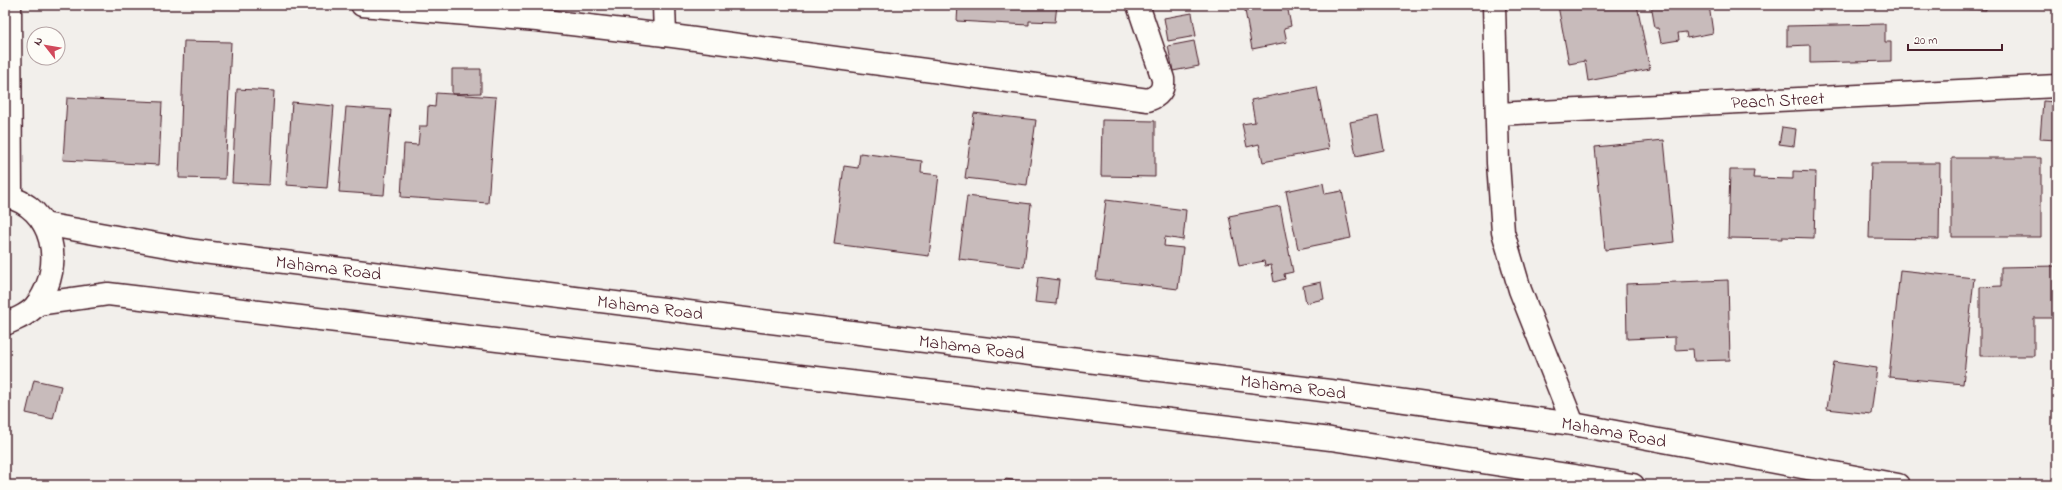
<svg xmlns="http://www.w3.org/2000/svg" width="2062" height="490" font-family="'Indie Flower',sans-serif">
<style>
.building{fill:#c8bbbb;stroke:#4a1f2b}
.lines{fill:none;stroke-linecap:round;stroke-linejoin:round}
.minor-casing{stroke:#4a1f2b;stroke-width:25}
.minor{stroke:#fdfcf7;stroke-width:22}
.labels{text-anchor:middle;stroke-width:3;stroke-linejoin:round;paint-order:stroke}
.street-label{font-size:18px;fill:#4a1f2b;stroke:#fdfcf7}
</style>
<rect width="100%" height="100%" fill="#f2efeb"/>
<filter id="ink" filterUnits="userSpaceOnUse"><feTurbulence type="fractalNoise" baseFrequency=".025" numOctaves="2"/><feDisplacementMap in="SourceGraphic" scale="8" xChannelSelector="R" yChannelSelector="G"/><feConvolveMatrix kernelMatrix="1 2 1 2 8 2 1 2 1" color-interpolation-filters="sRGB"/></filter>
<g filter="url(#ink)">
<path class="building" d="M 958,5 L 1057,5 L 1055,22 L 1029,21 L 1029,25 L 957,21 Z
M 1244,5 L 1287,5 L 1291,26 L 1284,28 L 1287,42 L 1252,49 Z
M 1562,5 L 1637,5 L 1650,69 L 1588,81 L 1585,61 L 1569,64 L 1558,6 Z
M 1651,5 L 1709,5 L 1713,33 L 1687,38 L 1686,32 L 1678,33 L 1679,40 L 1661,43 L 1658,28 L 1655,28 Z
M 1894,5 L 1935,5 L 1934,8 Z
M 1947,5 L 1986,5 L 1986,10 L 1946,8 Z
M 1192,13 L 1196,36 L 1168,41 L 1164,18 Z
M 1885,24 L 1885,42 L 1891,42 L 1891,61 L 1810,63 L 1810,45 L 1787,46 L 1787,26 Z
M 184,41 L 231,42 L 225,179 L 179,178 Z
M 1194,41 L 1199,66 L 1173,71 L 1168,46 Z
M 452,69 L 481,69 L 481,93 L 452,94 Z
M 1317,87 L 1329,149 L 1263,162 L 1259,144 L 1247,147 L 1242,124 L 1255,122 L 1251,100 Z
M 237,89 L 274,91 L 269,185 L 232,183 Z
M 436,93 L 496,97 L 488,203 L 401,197 L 404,144 L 418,145 L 420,126 L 427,126 L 428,106 L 435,107 Z
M 67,98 L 162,102 L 159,165 L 63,160 Z
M 2043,101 L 2057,102 L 2057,140 L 2040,139 Z
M 292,102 L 334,106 L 327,188 L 286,185 Z
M 346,107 L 391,110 L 384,195 L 339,192 Z
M 974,113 L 1036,120 L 1027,185 L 965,178 Z
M 1378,116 L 1384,150 L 1356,156 L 1350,122 Z
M 1102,120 L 1155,121 L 1155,177 L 1101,176 Z
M 1782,127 L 1796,129 L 1794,146 L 1779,144 Z
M 1664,140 L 1674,242 L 1605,250 L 1595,147 Z
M 860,153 L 922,161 L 921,173 L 939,175 L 929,256 L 834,244 L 844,166 L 858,168 Z
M 1952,158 L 2041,158 L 2041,237 L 1952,237 Z
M 1871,163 L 1940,163 L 1939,239 L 1869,238 Z
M 1730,170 L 1754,170 L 1753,178 L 1793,179 L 1793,171 L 1816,172 L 1814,238 L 1782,237 L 1782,239 L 1728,238 Z
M 1323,183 L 1325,194 L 1342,191 L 1351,238 L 1298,249 L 1286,191 Z
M 967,196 L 1031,204 L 1024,267 L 959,259 Z
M 1106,200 L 1186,210 L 1183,240 L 1165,237 L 1164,246 L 1183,248 L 1178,289 L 1096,279 Z
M 1280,206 L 1293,272 L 1284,274 L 1285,279 L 1274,282 L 1271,265 L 1265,266 L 1264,261 L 1239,266 L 1229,216 Z
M 2057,266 L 2057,318 L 2034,318 L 2034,356 L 1980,356 L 1980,287 L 2001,286 L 2001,267 Z
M 1900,270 L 1974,278 L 1963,384 L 1889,377 Z
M 1038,277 L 1059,280 L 1056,304 L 1035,302 Z
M 1728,280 L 1730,360 L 1694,361 L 1693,349 L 1675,350 L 1675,337 L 1627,339 L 1626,284 Z
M 1321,282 L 1324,299 L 1306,303 L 1303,286 Z
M 1834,362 L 1877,368 L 1871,414 L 1827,409 Z
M 34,380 L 61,386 L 53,419 L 26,413 Z
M 1005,479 L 1028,482 L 1027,485 L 1004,485 Z"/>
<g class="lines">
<g class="minor-casing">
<g id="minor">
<path d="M 10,5 L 11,197"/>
<path d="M 362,5 L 537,20 L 665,35 L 1148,100 C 1159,96 1164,90 1163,79 L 1138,5"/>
<path d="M 664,5 L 665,35"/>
<path d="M 1494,5 L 1498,163 L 1503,232 L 1520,290 L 1573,424"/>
<path id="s1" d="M 1498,114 L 2057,86"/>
<path d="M 5,196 C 54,207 65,265 38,303 C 30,314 17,319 5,324"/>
<path id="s2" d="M 44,224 L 195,251 L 1346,393 L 1573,424 L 1898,485"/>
<path d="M 37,304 L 108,294 L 1331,439 L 1633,485"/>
</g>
</g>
<use href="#minor" class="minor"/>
</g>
</g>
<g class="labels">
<g class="street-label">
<text dy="6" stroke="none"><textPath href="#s1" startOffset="280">Peach Street</textPath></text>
<text dy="6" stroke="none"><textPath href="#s2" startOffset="288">Mahama Road</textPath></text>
<text dy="6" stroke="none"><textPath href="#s2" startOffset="612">Mahama Road</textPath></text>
<text dy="6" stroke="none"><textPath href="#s2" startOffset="936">Mahama Road</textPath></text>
<text dy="6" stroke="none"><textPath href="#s2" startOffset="1260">Mahama Road</textPath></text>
<text dy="6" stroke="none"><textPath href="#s2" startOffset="1584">Mahama Road</textPath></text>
</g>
</g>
<rect width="2062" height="490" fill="none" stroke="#fdfcf7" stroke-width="20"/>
<rect x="10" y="10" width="2042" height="470" fill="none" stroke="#4a1f2b" stroke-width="1.5" filter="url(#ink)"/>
<g transform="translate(46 46) rotate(301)"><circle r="19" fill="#fdfcf7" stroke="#b5a4a5"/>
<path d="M0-3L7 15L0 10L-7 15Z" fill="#d1495b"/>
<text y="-6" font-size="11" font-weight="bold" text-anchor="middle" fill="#4a1f2b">N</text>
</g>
<path d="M1908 44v6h94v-6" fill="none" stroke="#4a1f2b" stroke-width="2"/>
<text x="1914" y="44" font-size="12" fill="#4a1f2b" stroke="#fdfcf7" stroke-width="3" paint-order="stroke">20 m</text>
</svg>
